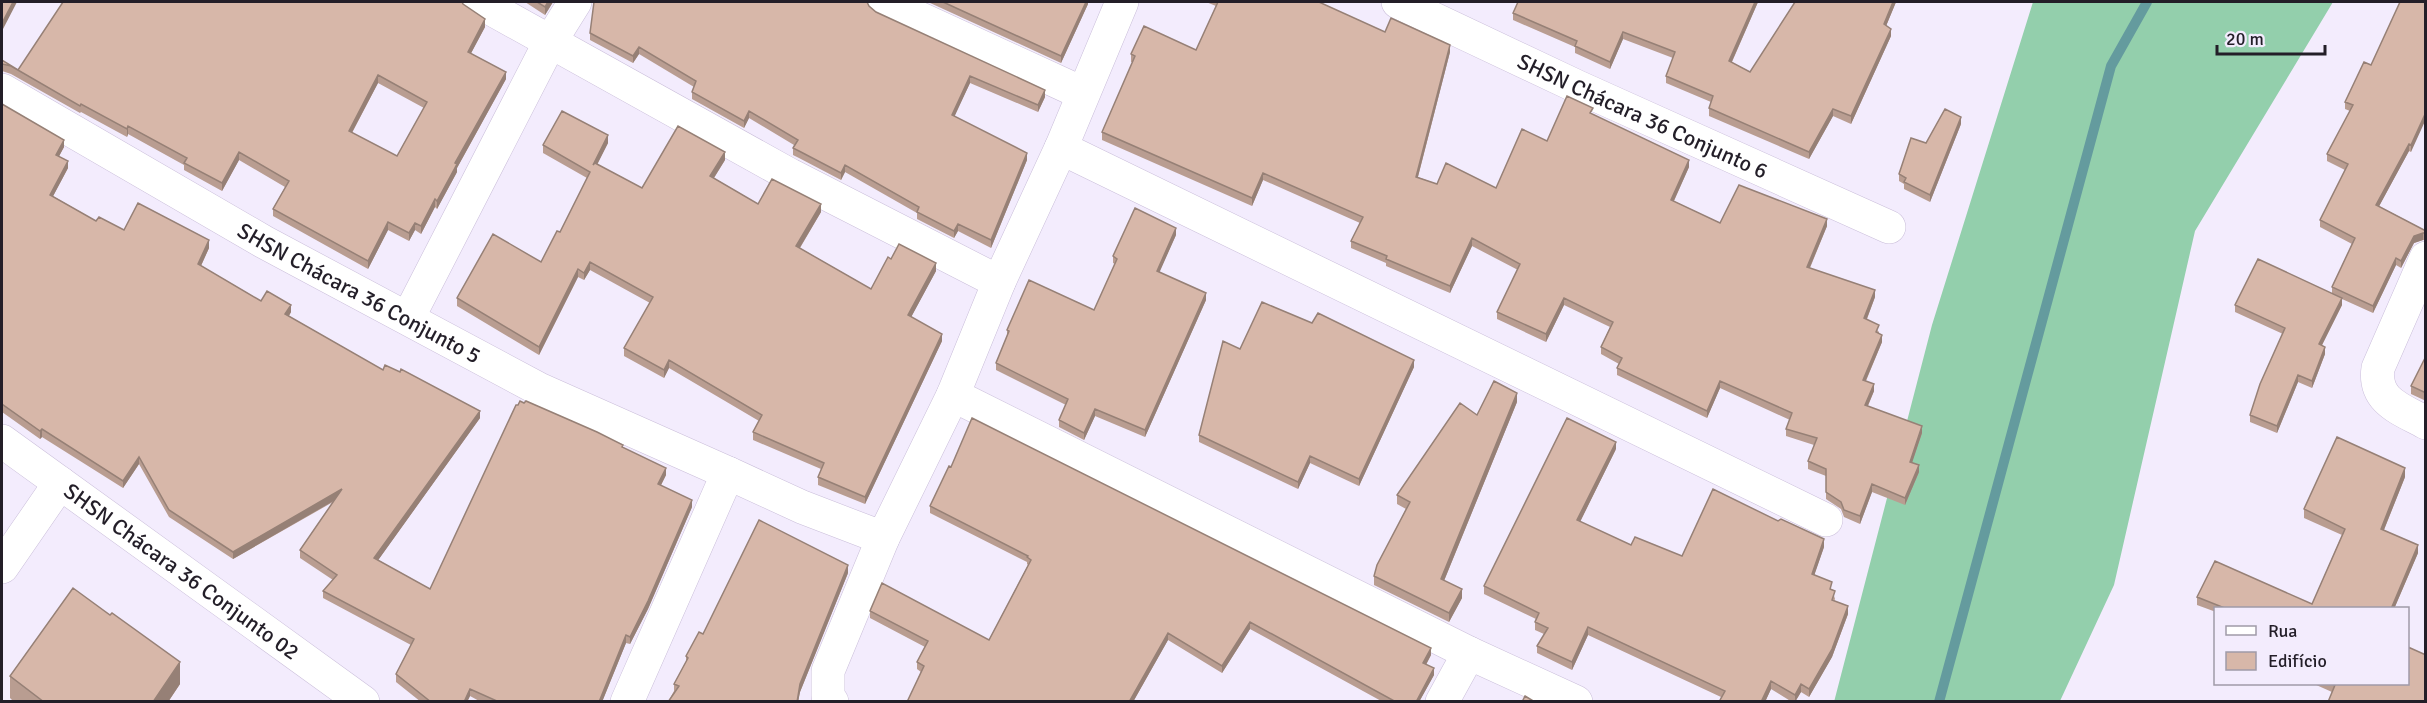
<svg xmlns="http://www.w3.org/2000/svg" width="2427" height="703" font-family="Signika,sans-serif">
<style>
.forest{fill:#93cfac}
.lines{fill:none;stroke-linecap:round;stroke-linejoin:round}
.stream{stroke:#649b9e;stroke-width:10}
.minor-casing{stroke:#cabeda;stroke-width:34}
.tertiary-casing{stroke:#cabeda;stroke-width:34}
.minor{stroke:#fff;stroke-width:33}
.tertiary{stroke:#fff;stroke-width:33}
.wall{fill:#b99d91;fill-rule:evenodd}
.shaded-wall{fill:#968076}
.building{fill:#d7b7a9;stroke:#968076;stroke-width:1.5;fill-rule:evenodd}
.labels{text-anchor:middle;stroke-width:6;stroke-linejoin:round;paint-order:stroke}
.street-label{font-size:22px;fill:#231e28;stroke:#f3ecfd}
</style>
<rect width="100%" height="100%" fill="#f3ecfd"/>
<path class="forest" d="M 2033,2 L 2333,2 L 2195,231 L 2114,585 L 2060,701 L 1834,702 L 1932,325 Z"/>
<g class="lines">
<path class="stream" d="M 1939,702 L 2111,66 L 2147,2"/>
<g class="minor-casing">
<g id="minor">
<path d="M 479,2 L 790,175 L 999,282"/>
<path d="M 884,2 L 1082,93"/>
<path id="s1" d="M 1398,2 L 1578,87 L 1889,227"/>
<path id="s2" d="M 2,90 L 264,242 L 539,389 L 728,473"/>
<path d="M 1061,148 L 1826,520"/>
<path d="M 2426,258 L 2378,368 C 2373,401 2401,409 2426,423"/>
<path d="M 408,318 L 550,42 L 575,2"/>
<path d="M 953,395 L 1469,653 L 1576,702"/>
<path d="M 2,567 L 60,483"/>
<path d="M 832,702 L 828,696 L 828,671 L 883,538"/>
<path d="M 1442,702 L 1469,653"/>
</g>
</g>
<g class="tertiary-casing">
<g id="tertiary">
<path id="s3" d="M 2,441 L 363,702"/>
<path d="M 627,702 L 728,473 L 802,507 L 883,538 L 953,395 L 999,282 L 1061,148 L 1122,2"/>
</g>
</g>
<use href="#minor" class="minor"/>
<use href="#tertiary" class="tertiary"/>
</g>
<path class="wall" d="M 525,2 L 553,2 L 545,15 Z
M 928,2 L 1088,2 L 1088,4 L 1061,63 Z
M 1206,2 L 1319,2 L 1385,32 L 1450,52 L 1418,177 L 1437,184 L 1496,188 L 1547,141 L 1593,114 L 1689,167 L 1674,201 L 1720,223 L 1827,226 L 1810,268 L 1875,297 L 1867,319 L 1879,332 L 1879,334 L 1882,342 L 1866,381 L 1874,391 L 1868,406 L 1922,433 L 1912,462 L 1919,472 L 1905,505 L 1872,492 L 1860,524 L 1844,517 L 1841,509 L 1826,499 L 1826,476 L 1808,469 L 1808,461 L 1814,445 L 1786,436 L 1786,429 L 1790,420 L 1720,388 L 1707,418 L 1617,375 L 1617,368 L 1619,364 L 1601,354 L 1601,347 L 1610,327 L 1564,305 L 1546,342 L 1497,319 L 1497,312 L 1518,270 L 1472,246 L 1450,293 L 1386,266 L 1386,263 L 1351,248 L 1351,241 L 1360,223 L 1263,180 L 1252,206 L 1102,140 L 1102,132 L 1133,62 L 1131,62 L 1131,54 L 1196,50 L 1216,6 Z
M 1518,2 L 1758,2 L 1732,62 L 1750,72 L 1896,2 L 1886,26 L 1891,36 L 1851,124 L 1833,116 L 1809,159 L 1709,116 L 1709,108 L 1711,102 L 1666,83 L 1666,76 L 1673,58 L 1623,39 L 1610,69 L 1575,53 L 1575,47 L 1513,20 L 1513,13 Z
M 2426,2 L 2411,152 L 2409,151 L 2379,206 L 2426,231 L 2426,240 L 2423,240 L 2414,243 L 2401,268 L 2396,265 L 2373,313 L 2342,299 L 2342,305 L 2322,345 L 2325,354 L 2312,388 L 2298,382 L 2277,433 L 2250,422 L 2250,415 L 2283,334 L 2235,312 L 2235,305 L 2332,294 L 2332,287 L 2352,244 L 2320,227 L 2320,220 L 2345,170 L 2327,161 L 2327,154 L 2350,111 L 2345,109 L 2345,102 L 2371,65 Z
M 463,4 L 485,27 L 471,53 L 506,79 L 457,168 L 457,172 L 437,209 L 435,207 L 421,234 L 415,230 L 409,241 L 388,230 L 368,269 L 273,216 L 273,209 L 285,187 L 239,160 L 222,191 L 184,170 L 184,165 L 128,134 L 127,137 L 81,112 L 80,113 L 11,74 L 2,71 L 2,60 L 18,70 ZM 378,83 L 424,108 L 397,156 L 352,133 Z
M 869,6 L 876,12 L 1045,97 L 1038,112 L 970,83 L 954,116 L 1027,160 L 991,248 L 958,231 L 954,238 L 917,219 L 917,213 L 845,172 L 841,180 L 799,158 L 793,155 L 793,148 L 794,145 L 749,118 L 744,128 L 692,99 L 692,92 L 694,87 L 639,54 L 633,63 L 590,40 L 590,33 Z
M 2,104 L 64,147 L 59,156 L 68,168 L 53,196 L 96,221 L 124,230 L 209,248 L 201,266 L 261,301 L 291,312 L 289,316 L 383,370 L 480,418 L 378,560 L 430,589 L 623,448 L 666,475 L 661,485 L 692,507 L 648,609 L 630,644 L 626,643 L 602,702 L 481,702 L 470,696 L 467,702 L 421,702 L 396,682 L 396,674 L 411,645 L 323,598 L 323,591 L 333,580 L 300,558 L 300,550 L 333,502 L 233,559 L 169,517 L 139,464 L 123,488 L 42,437 L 40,439 L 2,412 Z
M 1961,124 L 1930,202 L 1904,189 L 1904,184 L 1899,181 L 1899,174 L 1926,143 Z
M 608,143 L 597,164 L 642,188 L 725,160 L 714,178 L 758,204 L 821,212 L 800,248 L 871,289 L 891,259 L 936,271 L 911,317 L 942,341 L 865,504 L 818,485 L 818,477 L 821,469 L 753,440 L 753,432 L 759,421 L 669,368 L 664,378 L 624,356 L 624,348 L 650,303 L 590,270 L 584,280 L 578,277 L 539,355 L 457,306 L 457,298 L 541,262 L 560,232 L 587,178 L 543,153 L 543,145 Z
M 1176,235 L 1159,272 L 1206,300 L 1145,437 L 1095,416 L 1084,440 L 1059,427 L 1059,420 L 1066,405 L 996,370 L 996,363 L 1007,337 L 1007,330 L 1094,310 L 1115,264 L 1113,263 L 1113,256 Z
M 1240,349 L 1414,367 L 1359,486 L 1310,463 L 1298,489 L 1199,442 L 1199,435 Z
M 2426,356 L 2426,401 L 2411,394 L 2411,386 Z
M 1517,402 L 1444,581 L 1462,598 L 1449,622 L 1374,585 L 1374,576 L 1406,509 L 1397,504 L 1397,495 L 1477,415 Z
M 1616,449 L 1580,522 L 1631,545 L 1682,556 L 1824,547 L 1814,575 L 1832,589 L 1835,599 L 1834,601 L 1848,614 L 1832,657 L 1809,697 L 1801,692 L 1795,702 L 1792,702 L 1771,689 L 1765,702 L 1719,702 L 1721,697 L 1588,635 L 1572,670 L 1537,653 L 1537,646 L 1544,634 L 1535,630 L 1535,622 L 1536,619 L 1484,594 L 1484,586 Z
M 2405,477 L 2384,530 L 2418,553 L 2394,609 L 2216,609 L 2216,612 L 2197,605 L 2197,597 L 2312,604 L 2342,535 L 2304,518 L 2304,509 Z
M 930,506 L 1431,655 L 1426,665 L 1434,675 L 1419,702 L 1383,702 L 1250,629 L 1222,673 L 1168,640 L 1133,702 L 907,702 L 921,672 L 917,669 L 917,662 L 925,647 L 870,618 L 870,611 L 989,640 L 1028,565 L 1027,564 L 1027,562 L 930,513 Z
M 848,573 L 800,692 L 798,702 L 668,702 L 674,691 L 674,684 L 686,662 L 686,656 L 703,634 Z
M 10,676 L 180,684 L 168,702 L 14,702 L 10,698 Z
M 2314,684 L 2408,684 L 2332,692 Z"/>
<path class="shaded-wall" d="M 13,2 L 17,2 L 2,31 L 2,23 Z
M 548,2 L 553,2 L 545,15 L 545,7 Z
M 1086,2 L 1088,2 L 1088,4 L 1061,63 L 1061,56 Z
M 1755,2 L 1758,2 L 1729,68 L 1729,61 Z
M 1893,2 L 1896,2 L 1884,31 L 1884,24 Z
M 485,19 L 485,27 L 468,59 L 468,52 Z
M 1891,29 L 1891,36 L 1851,124 L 1851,116 Z
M 1623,32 L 1623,39 L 1610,69 L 1610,62 Z
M 1450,45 L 1450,52 L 1416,184 L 1416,177 Z
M 639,47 L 639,54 L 633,63 L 633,56 Z
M 506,72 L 506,79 L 457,168 L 457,172 L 437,209 L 437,201 L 455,163 Z
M 378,75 L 378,83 L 349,138 L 349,131 Z
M 970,76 L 970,83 L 952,122 L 952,115 Z
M 1045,90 L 1045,97 L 1038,112 L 1038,105 Z
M 1833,109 L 1833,116 L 1809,159 L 1809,152 Z
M 749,111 L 749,118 L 744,128 L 744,121 Z
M 2426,112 L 2426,119 L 2411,152 L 2411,145 Z
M 1961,117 L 1961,124 L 1930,202 L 1930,195 Z
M 128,126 L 128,134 L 127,137 L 127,129 Z
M 608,135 L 608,143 L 593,173 L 593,165 Z
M 64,140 L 64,147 L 56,162 L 56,155 Z
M 2409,144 L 2409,151 L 2376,212 L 2376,205 Z
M 239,152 L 239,160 L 222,191 L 222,183 Z
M 725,152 L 725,160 L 710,184 L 710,176 Z
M 1027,153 L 1027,160 L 991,248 L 991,240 Z
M 1689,160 L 1689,167 L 1671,207 L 1671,200 Z
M 68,161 L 68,168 L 50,202 L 50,195 Z
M 845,165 L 845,172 L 841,180 L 841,173 Z
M 1263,173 L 1263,180 L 1252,206 L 1252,198 Z
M 435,199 L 435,207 L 421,234 L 421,226 Z
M 821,204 L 821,212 L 796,254 L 796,246 Z
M 1827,219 L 1827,226 L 1807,274 L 1807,267 Z
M 388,222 L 388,230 L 368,269 L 368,261 Z
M 415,223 L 415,230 L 409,241 L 409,233 Z
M 958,224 L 958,231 L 954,238 L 954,231 Z
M 1176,228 L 1176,235 L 1157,278 L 1157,271 Z
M 2423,233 L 2423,240 L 2414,243 L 2401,268 L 2401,261 L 2414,236 Z
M 1472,238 L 1472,246 L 1450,293 L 1450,286 Z
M 209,240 L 209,248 L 198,272 L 198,264 Z
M 2396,258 L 2396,265 L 2373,313 L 2373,306 Z
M 590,262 L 590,270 L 584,280 L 584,273 Z
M 936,263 L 936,271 L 908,323 L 908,315 Z
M 578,269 L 578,277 L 539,355 L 539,347 Z
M 1875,290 L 1875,297 L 1864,326 L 1864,318 Z
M 1206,293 L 1206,300 L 1145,437 L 1145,430 Z
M 1564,298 L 1564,305 L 1546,342 L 1546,334 Z
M 2342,298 L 2342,305 L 2319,351 L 2319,344 Z
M 291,305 L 291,312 L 285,322 L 285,314 Z
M 942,334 L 942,341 L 865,504 L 865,497 Z
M 1882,335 L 1882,342 L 1863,387 L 1863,380 Z
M 2325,347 L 2325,354 L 2312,388 L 2312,381 Z
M 669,360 L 669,368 L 664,378 L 664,370 Z
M 1414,360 L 1414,367 L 1359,486 L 1359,479 Z
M 2298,375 L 2298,382 L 2277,433 L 2277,426 Z
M 1720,381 L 1720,388 L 1707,418 L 1707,411 Z
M 1874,384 L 1874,391 L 1865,412 L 1865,405 Z
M 1517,393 L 1517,402 L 1441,588 L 1441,579 Z
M 1095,409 L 1095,416 L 1084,440 L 1084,433 Z
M 480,411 L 480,418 L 374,566 L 374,558 Z
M 1922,426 L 1922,433 L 1910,469 L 1910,462 Z
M 42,429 L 42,437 L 40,439 L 40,431 Z
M 1616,442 L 1616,449 L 1577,528 L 1577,520 Z
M 1310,456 L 1310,463 L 1298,489 L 1298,482 Z
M 139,457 L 139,464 L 123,488 L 123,481 Z
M 1919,465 L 1919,472 L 1905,505 L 1905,498 Z
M 666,468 L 666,475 L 658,491 L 658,484 Z
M 2405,468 L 2405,477 L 2381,537 L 2381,529 Z
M 1872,484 L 1872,492 L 1860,524 L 1860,516 Z
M 342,489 L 342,496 L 233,559 L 233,552 Z
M 692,500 L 692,507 L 648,609 L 630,644 L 630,637 Z
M 1824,539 L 1824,547 L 1812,582 L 1812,574 Z
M 2418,545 L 2418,553 L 2394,609 L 2391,609 Z
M 848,565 L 848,573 L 800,692 L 798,702 L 797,702 L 800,684 Z
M 1462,589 L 1462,598 L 1449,622 L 1449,613 Z
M 1848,606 L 1848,614 L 1832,657 L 1809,697 L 1809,689 Z
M 1250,622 L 1250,629 L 1222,673 L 1222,666 Z
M 1588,627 L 1588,635 L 1572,670 L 1572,662 Z
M 1168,633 L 1168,640 L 1133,702 L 1129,702 Z
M 626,635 L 626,643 L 602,702 L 599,702 Z
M 1431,648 L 1431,655 L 1423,670 L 1423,663 Z
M 180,662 L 180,684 L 168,702 L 153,702 Z
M 1434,668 L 1434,675 L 1419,702 L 1416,702 Z
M 1771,681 L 1771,689 L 1765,702 L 1761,702 Z
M 1801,684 L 1801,692 L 1795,702 L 1795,695 Z
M 470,689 L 470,696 L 467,702 L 464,702 Z"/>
<path class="building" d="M 2,2 L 13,2 L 2,23 Z
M 63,2 L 462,2 L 463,4 L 485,19 L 468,52 L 506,72 L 455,163 L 457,164 L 437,201 L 435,199 L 421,226 L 415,223 L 409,233 L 388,222 L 368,261 L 273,209 L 289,181 L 239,152 L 222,183 L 184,163 L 187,158 L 128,126 L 127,129 L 81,104 L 80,106 L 11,66 L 2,64 L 2,60 L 18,70 ZM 378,75 L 427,102 L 397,156 L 349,131 Z
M 537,2 L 548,2 L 545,7 Z
M 594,2 L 867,2 L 869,6 L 876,12 L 1045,90 L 1038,105 L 970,76 L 952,115 L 1027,153 L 991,240 L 958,224 L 954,231 L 917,212 L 919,207 L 845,165 L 841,173 L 799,151 L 793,148 L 798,140 L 749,111 L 744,121 L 692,92 L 696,81 L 639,47 L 633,56 L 590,33 Z
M 943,2 L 1086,2 L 1061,56 Z
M 1218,2 L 1319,2 L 1385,32 L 1391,18 L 1450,45 L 1416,177 L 1437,184 L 1446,163 L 1496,188 L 1522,129 L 1547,141 L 1567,96 L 1593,108 L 1590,113 L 1689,160 L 1671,200 L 1720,223 L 1739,185 L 1827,219 L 1807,267 L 1875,290 L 1864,318 L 1879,325 L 1876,332 L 1882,335 L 1863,380 L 1874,384 L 1865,405 L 1922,426 L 1910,462 L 1919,465 L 1905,498 L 1872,484 L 1860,516 L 1844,510 L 1841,502 L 1826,492 L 1826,469 L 1808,461 L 1817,438 L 1786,429 L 1792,413 L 1720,381 L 1707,411 L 1617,368 L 1622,358 L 1601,347 L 1613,322 L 1564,298 L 1546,334 L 1497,312 L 1520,264 L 1472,238 L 1450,286 L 1386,259 L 1387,256 L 1351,241 L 1363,217 L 1263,173 L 1252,198 L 1102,132 L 1135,56 L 1131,54 L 1144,26 L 1196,50 Z
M 1518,2 L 1755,2 L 1729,61 L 1750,72 L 1795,2 L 1893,2 L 1884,24 L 1891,29 L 1851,116 L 1833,109 L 1809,152 L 1709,108 L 1713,96 L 1666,76 L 1675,52 L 1623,32 L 1610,62 L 1575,46 L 1577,41 L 1513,13 Z
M 2400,2 L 2426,2 L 2426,112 L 2411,145 L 2409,144 L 2376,205 L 2426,231 L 2426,233 L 2423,233 L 2414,236 L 2401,261 L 2396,258 L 2373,306 L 2332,287 L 2355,238 L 2320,220 L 2348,164 L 2327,154 L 2353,105 L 2345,102 L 2364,62 L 2371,65 Z
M 2,104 L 64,140 L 56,155 L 68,161 L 50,195 L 96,221 L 99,217 L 124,230 L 138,203 L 209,240 L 198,264 L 261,301 L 267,291 L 291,305 L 285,314 L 383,370 L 385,365 L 400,372 L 401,369 L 480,411 L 374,558 L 430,589 L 516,405 L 518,405 L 520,401 L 524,403 L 526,401 L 597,432 L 623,445 L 622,447 L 666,468 L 658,484 L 692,500 L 648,601 L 630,637 L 626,635 L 599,702 L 499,702 L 470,689 L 464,702 L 431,702 L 396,674 L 414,639 L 323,591 L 337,575 L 300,550 L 342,489 L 233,552 L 169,510 L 139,457 L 123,481 L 42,429 L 40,431 L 2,404 Z
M 1945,109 L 1961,117 L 1930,195 L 1904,182 L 1906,178 L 1899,174 L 1911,138 L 1926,143 Z
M 562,111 L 608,135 L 593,165 L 595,163 L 642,188 L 678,126 L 725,152 L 710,176 L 758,204 L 772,179 L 821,204 L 796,246 L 871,289 L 888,257 L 891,259 L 899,244 L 936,263 L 908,315 L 942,334 L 865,497 L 818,477 L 824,463 L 753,432 L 762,415 L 669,360 L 664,370 L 624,348 L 653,297 L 590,262 L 584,273 L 578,269 L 539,347 L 457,298 L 493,234 L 541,262 L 557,231 L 560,232 L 590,172 L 543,145 Z
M 1135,208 L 1176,228 L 1157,271 L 1206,293 L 1145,430 L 1095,409 L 1084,433 L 1059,420 L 1068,399 L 996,363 L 1009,331 L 1007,330 L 1029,280 L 1094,310 L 1117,259 L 1113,256 Z
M 2258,259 L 2342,298 L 2319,344 L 2325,347 L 2312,381 L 2298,375 L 2277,426 L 2250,415 L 2260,384 L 2285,328 L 2235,305 Z
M 1262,302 L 1312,323 L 1318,313 L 1414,360 L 1359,479 L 1310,456 L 1298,482 L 1199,435 L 1223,341 L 1240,349 Z
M 2426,356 L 2426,393 L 2411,386 Z
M 1494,381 L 1517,393 L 1441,579 L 1462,589 L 1449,613 L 1374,576 L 1377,565 L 1410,502 L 1397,495 L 1460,403 L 1477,415 Z
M 972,418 L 1431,648 L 1423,663 L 1434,668 L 1416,702 L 1396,702 L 1250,622 L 1222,666 L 1168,633 L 1129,702 L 907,702 L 924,666 L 917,662 L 928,641 L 870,611 L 882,583 L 989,640 L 1031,560 L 1027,557 L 1028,556 L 930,506 L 949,466 L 951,467 Z
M 1567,418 L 1616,442 L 1577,520 L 1631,545 L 1635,537 L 1682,556 L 1713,489 L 1778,521 L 1781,519 L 1824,539 L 1812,574 L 1832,582 L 1830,589 L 1835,591 L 1832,600 L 1848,606 L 1832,649 L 1809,689 L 1801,684 L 1795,695 L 1771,681 L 1761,702 L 1719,702 L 1725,691 L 1588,627 L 1572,662 L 1537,646 L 1548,628 L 1535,622 L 1539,613 L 1484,586 Z
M 2337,437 L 2405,468 L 2381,529 L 2418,545 L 2391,609 L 2227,609 L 2197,597 L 2215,561 L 2312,604 L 2345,529 L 2304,509 Z
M 759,520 L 848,565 L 800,684 L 797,702 L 668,702 L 679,686 L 674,684 L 688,658 L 686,656 L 699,632 L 703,634 Z
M 73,588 L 110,615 L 112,613 L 180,662 L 153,702 L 44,702 L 10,676 Z
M 2408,647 L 2426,655 L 2426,702 L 2328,702 L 2335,685 L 2331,684 L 2408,684 Z
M 1525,696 L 1535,702 L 1522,702 Z"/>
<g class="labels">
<g class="street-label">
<text dy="8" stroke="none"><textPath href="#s1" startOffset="270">SHSN Chácara 36 Conjunto 6</textPath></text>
<text dy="8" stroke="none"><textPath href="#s2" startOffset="411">SHSN Chácara 36 Conjunto 5</textPath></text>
<text dy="8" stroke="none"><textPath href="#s3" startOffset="222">SHSN Chácara 36 Conjunto 02</textPath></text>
</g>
</g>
<rect width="2427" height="703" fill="none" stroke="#231e28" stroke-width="6"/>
<rect x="2214" y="607" width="195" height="78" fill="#f3ecfd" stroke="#a09aa8" stroke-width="1.5"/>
<rect x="2226" y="626" width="30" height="9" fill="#ffffff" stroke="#a09aa8" stroke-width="1.5"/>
<text x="2268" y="637" font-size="18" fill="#231e28">Rua</text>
<rect x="2226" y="652" width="30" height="18" fill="#d7b7a9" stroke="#a09aa8" stroke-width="1.5"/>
<text x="2268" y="667" font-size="18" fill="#231e28">Edifício</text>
<path d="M2217 45v9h108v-9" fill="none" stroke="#231e28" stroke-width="3"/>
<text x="2226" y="45" font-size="18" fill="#231e28" stroke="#f3ecfd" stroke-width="4.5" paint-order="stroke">20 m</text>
</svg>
